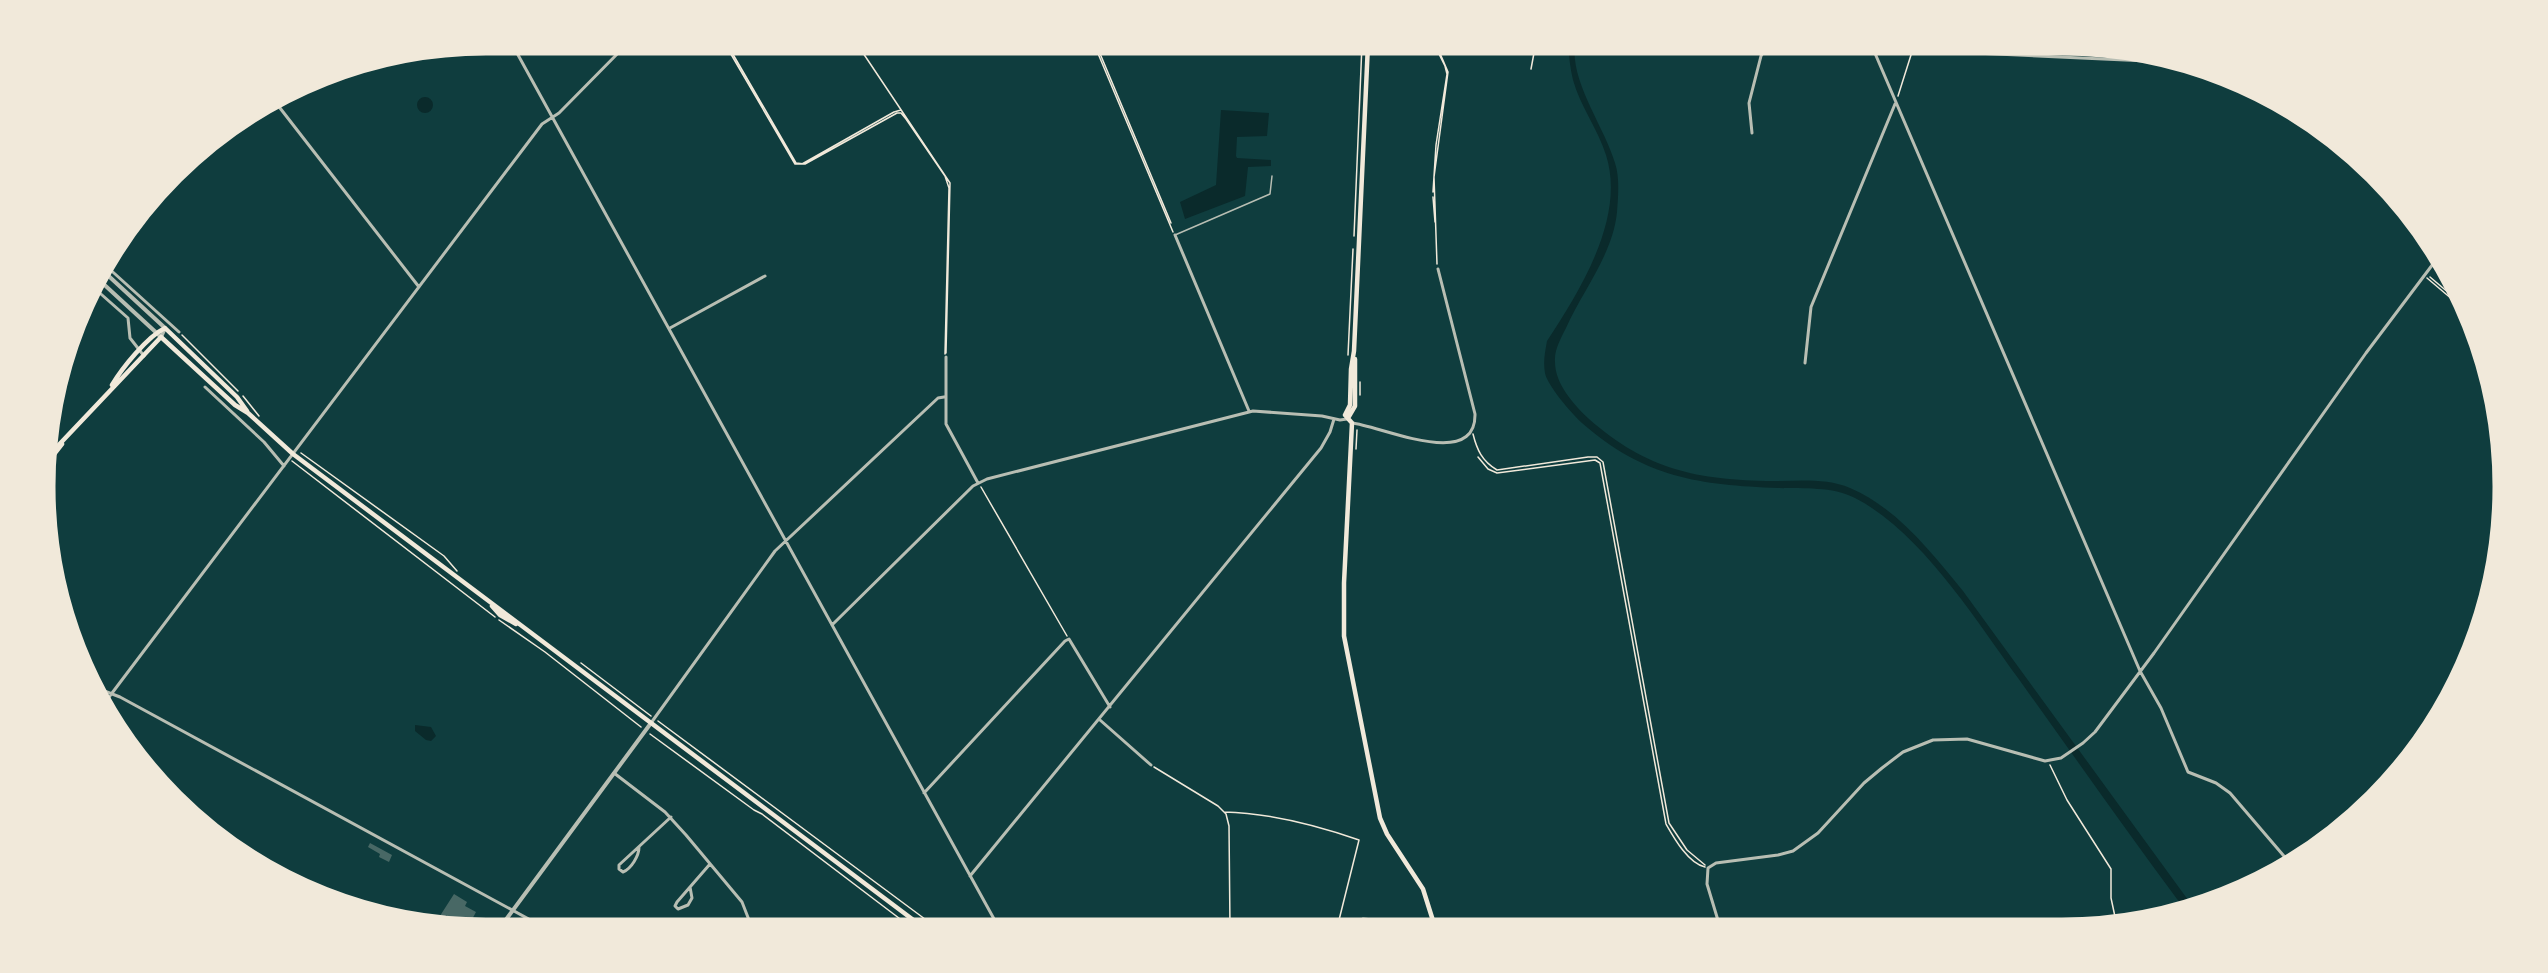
<svg xmlns="http://www.w3.org/2000/svg" width="2548" height="973" font-family="'Titillium Web',sans-serif">
<style>
.water{fill:#0a2a2b}
.building{fill:#486865}
.lines{fill:none;stroke-linecap:round;stroke-linejoin:round}
.path{stroke:#f1e9da;stroke-width:1.5}
.service{stroke:#b8beb3;stroke-width:1.5}
.minor{stroke:#b8beb3;stroke-width:3}
.tertiary{stroke:#b8beb3;stroke-width:4}
.secondary{stroke:#f1e9da;stroke-width:4.5}
.rim{fill:none;stroke:#f1e9da;stroke-width:3}
</style>
<rect width="100%" height="100%" fill="#0f3d3e"/>
<path class="water" d="M 1568,44 L 1575,44 C 1570,82 1604,126 1615,163 C 1620,178 1618,197 1617,212 C 1613,254 1583,290 1566,328 C 1561,338 1554,350 1555,362 C 1555,384 1574,405 1589,419 C 1647,470 1697,480 1773,481 C 1798,481 1827,478 1850,488 C 1897,508 1931,552 1963,591 L 2191,904 L 2183,906 L 2177,899 C 2123,826 2071,752 2018,678 C 1975,619 1921,532 1855,498 C 1832,486 1804,489 1779,488 C 1699,485 1645,478 1582,423 C 1572,414 1547,385 1545,373 C 1543,362 1545,352 1547,341 C 1580,291 1626,217 1606,155 C 1598,129 1580,106 1573,80 C 1570,68 1569,56 1568,44 Z
M417 105a8 8 0 1 1 16 0a8 8 0 1 1-16 0Z
M 1221,110 L 1269,113 L 1267,136 L 1237,137 L 1236,156 L 1237,158 L 1271,160 L 1271,166 L 1248,167 L 1245,196 L 1185,219 L 1180,202 L 1216,185 Z
M 415,725 L 431,727 L 436,736 L 431,741 L 426,740 L 415,731 Z"/>
<path class="building" d="M 370,843 L 392,855 L 389,862 L 379,857 L 380,854 L 368,847 Z
M 454,894 L 467,902 L 465,906 L 476,912 L 469,925 L 472,928 L 463,926 L 467,922 L 458,917 L 456,921 L 446,915 L 443,922 L 438,919 Z"/>
<g class="lines">
<path class="path" d="M 725,44 L 795,164 L 802,164 L 894,112 L 901,110
M 727,44 L 796,163 L 805,164 L 897,113 L 901,113 L 906,119 L 945,176 L 949,188 L 945,354
M 857,44 L 950,183 L 946,353
M 1094,44 L 1173,232
M 1096,44 L 1171,223
M 1436,44 L 1448,72 L 1434,177 L 1437,264
M 1530,44 L 1534,53 L 1531,69
M 1898,96 L 1911,55
M 1433,192 L 1436,145 L 1447,74 L 1445,66 L 1434,44
M 1433,197 L 1435,222
M 1354,236 L 1362,44
M 2430,277 L 2463,305
M 2427,278 L 2466,311
M 182,335 L 238,391
M 1348,355 L 1353,249
M 1360,395 L 1360,382
M 243,396 L 259,416
M 1473,434 C 1477,450 1482,461 1497,470 L 1588,457 L 1597,457 L 1603,462 L 1669,823 L 1687,850 L 1705,865
M 1356,449 L 1357,430
M 301,453 L 444,556 L 457,571
M 1478,457 L 1488,469 L 1497,473 L 1595,460 L 1600,463 L 1666,824 C 1674,838 1688,863 1705,867
M 292,461 L 495,617
M 981,487 L 1067,636
M 499,620 L 545,652 L 641,727
M 581,663 L 651,716
M 658,721 L 937,928
M 650,734 L 754,810 L 762,814 L 912,928
M 2050,765 L 2067,800 L 2111,869 L 2111,898 L 2117,926
M 1154,767 L 1218,806 L 1226,814 L 1229,826 L 1230,928
M 1224,812 C 1270,813 1316,825 1359,840 L 1337,928"/>
<path class="service" d="M 1175,235 L 1270,194 L 1272,176"/>
<path class="minor" d="M 512,44 L 999,928
M 1780,44 L 2147,61
M 1871,44 L 2140,671 L 2161,708 L 2188,772 L 2216,783 L 2230,793 L 2289,862
M 273,99 L 419,287
M 1752,133 L 1749,103 L 1761,56 L 1768,44
M 1175,235 L 1249,411
M 104,264 L 179,332
M 93,287 L 128,318 L 130,338 L 144,356
M 670,328 L 765,276
M 946,357 L 946,424 L 978,483
M 1805,363 L 1811,307 L 1895,104
M 205,387 L 264,442 L 284,466
M 1352,423 C 1381,426 1476,471 1475,414 L 1438,269
M 832,625 L 973,486 L 987,479 L 1253,411 L 1322,416 L 1340,420 L 1347,419
M 88,676 L 92,683
M 94,687 L 120,697 L 547,929
M 103,705 L 542,124 L 559,113 L 627,44
M 1100,720 L 1151,765
M 651,723 L 775,551 L 938,398 L 944,397
M 614,773 L 665,812 L 686,835 L 742,902 L 749,920 L 747,929
M 924,793 L 1065,641 L 1069,639 L 1110,707
M 639,847 C 639,856 631,869 623,872 L 619,869 L 619,865 L 671,817
M 970,876 L 1321,448 L 1330,432 L 1334,419
M 690,887 L 692,898 L 688,905 L 678,909 L 675,906 L 677,902 L 710,864
M 749,920 L 764,920 L 775,929
M 1362,927 L 1363,919 L 1435,926
M 1720,927 L 1707,884 L 1708,868 L 1716,863 L 1778,855 L 1793,851 L 1818,833 L 1864,783 L 1882,768 L 1903,752 L 1933,740 L 1967,739 L 2045,761 L 2061,758 L 2083,743 L 2095,732 L 2154,653 L 2366,353 L 2439,256"/>
<path class="tertiary" d="M 97,278 L 161,337 L 165,328 L 101,269
M 499,929 L 651,723"/>
<path class="secondary" d="M 1368,44 L 1354,351 L 1351,369 L 1350,405 L 1345,415 L 1352,423 L 1344,583 L 1344,636 L 1380,818 L 1387,834 L 1423,889 L 1435,927
M 112,385 C 122,368 147,337 165,328 L 237,397 L 247,411
M 1348,418 L 1355,406 L 1355,359
M 51,458 L 62,444
M 48,459 L 53,451 L 161,337 L 235,405 L 248,413 L 293,454 L 924,928
M 492,606 L 500,615 L 516,624"/>
</g>
<path d="M0 0H2548V973H0ZM486 54H2062A432 432 0 0 1 2494 486V487A432 432 0 0 1 2062 919H486A432 432 0 0 1 54 487V486A432 432 0 0 1 486 54Z" fill="#f1e9da" fill-rule="evenodd"/>
<path class="rim" d="M486 54H2062A432 432 0 0 1 2494 486V487A432 432 0 0 1 2062 919H486A432 432 0 0 1 54 487V486A432 432 0 0 1 486 54Z"/>
</svg>
